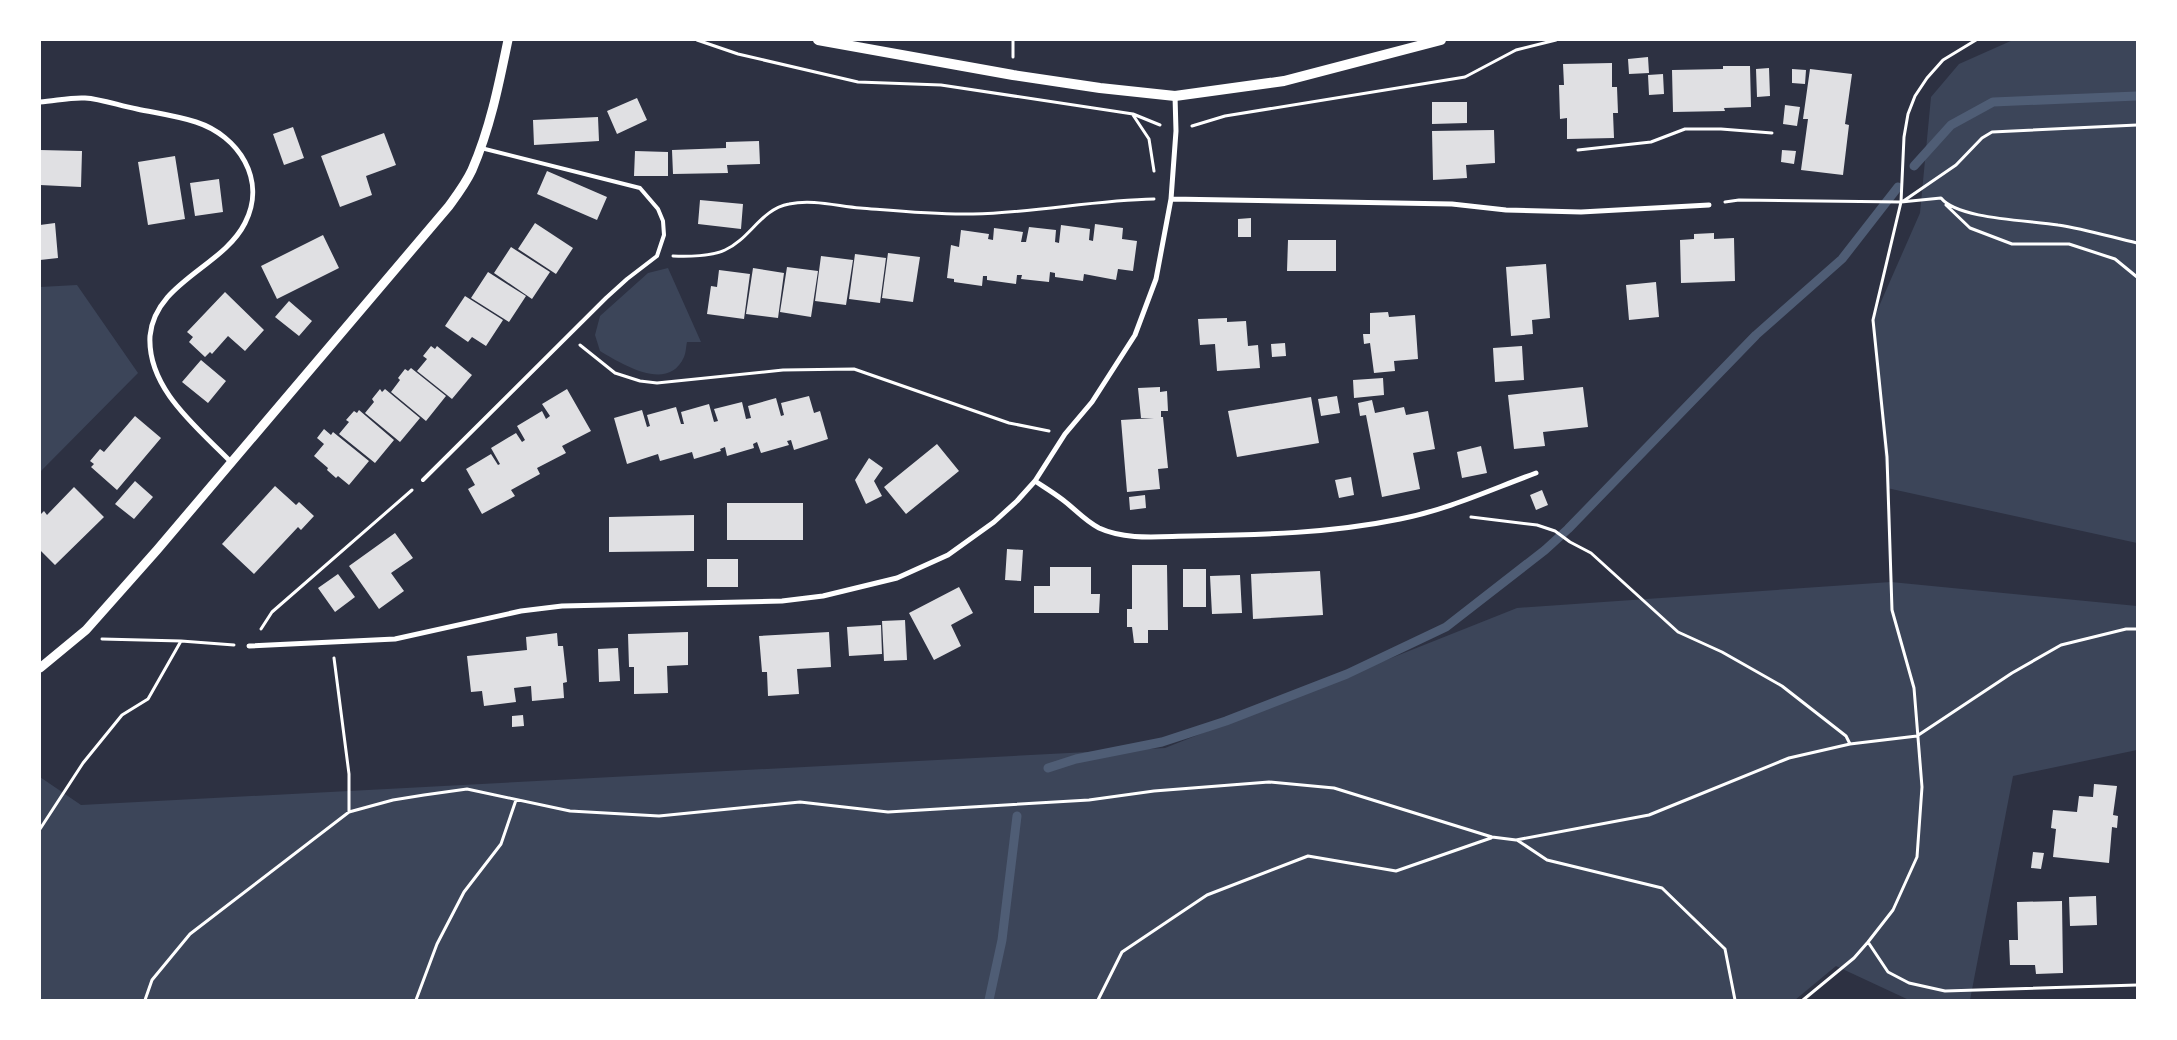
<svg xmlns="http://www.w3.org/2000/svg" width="2177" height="1040" font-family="'Zilla Slab',serif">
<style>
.green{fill:#3c4559}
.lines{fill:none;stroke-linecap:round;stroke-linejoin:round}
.stream{stroke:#4f5d75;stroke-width:9}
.building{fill:#e0e0e3}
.path{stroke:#fff;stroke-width:3}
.service{stroke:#fff;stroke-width:4}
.minor{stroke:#fff;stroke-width:5}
.tertiary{stroke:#fff;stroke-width:9}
.secondary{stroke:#fff;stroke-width:10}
</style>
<rect width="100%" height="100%" fill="#2d3142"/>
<path class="green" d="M 2013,40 L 2137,40 L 2137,543 L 1887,488 L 1873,320 L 1920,213 L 1931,97 L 1959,64 Z
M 668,268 L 701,342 L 687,342 C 686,346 686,353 684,357 C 668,393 622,364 600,351 L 595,335 L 600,316 L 648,273 Z
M 77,285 L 138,373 L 40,472 L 40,287 Z
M 1891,582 L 2137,606 L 2137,750 L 2013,776 L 1970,1000 L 1909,1000 L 1836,966 L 1795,1000 L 40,1000 L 40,777 L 81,805 L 1165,748 L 1517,608 Z"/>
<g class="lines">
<path class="stream" d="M 1914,166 L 1951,125 L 1993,102 L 2137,96
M 1048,768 L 1076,759 L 1162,742 L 1226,721 L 1347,674 L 1446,627 L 1545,550 L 1568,529 L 1756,335 L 1842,259 L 1898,187
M 989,1000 L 1002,940 L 1017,816"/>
</g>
<path class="building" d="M 1648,57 L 1649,73 L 1629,74 L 1628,59 Z
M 1612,63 L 1612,87 L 1617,87 L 1618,113 L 1613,113 L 1614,138 L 1567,139 L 1567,118 L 1560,119 L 1559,85 L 1564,85 L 1563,64 Z
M 1723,66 L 1750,66 L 1751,107 L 1724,108 L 1725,111 L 1673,112 L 1672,70 L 1723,69 Z
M 1769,68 L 1770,96 L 1757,97 L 1756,69 Z
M 1792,69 L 1806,70 L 1805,84 L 1792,83 Z
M 1810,69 L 1852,74 L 1845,124 L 1849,125 L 1843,175 L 1801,170 L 1808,119 L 1803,119 Z
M 1663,74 L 1664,94 L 1649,95 L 1648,75 Z
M 637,98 L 647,120 L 617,134 L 607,111 Z
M 1432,102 L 1467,102 L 1467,123 L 1432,124 Z
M 1785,105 L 1800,107 L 1797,126 L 1783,124 Z
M 598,117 L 599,141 L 534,145 L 533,120 Z
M 293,127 L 304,158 L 284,165 L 273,134 Z
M 1494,130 L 1495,163 L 1466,165 L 1467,178 L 1433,180 L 1432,131 Z
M 384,133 L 396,165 L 366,176 L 372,195 L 340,207 L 321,156 Z
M 759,141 L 760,164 L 727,165 L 728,173 L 673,174 L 672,150 L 726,148 L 726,142 Z
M 40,150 L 82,151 L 81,187 L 40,185 Z
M 1782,150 L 1796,151 L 1794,164 L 1781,162 Z
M 635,151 L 668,152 L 668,176 L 634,176 Z
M 175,156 L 185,219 L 148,225 L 138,162 Z
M 547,171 L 607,197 L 597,220 L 537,194 Z
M 219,179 L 223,212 L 195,216 L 190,183 Z
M 700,200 L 743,204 L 741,229 L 698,224 Z
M 1251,218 L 1251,237 L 1238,237 L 1238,219 Z
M 55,223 L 58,258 L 40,260 L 40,225 Z
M 535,223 L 573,248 L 556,274 L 518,249 Z
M 1095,224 L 1123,228 L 1122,239 L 1137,241 L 1133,271 L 1118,269 L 1116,280 L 1084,274 L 1083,281 L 1055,277 L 1055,273 L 1050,272 L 1049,282 L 1021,279 L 1022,275 L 1017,275 L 1016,284 L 987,280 L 987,276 L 983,276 L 982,286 L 954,282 L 954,279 L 947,278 L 951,245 L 959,247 L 961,230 L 989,234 L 988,239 L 993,240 L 994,228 L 1023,232 L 1021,242 L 1026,242 L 1029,227 L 1056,230 L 1055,242 L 1059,243 L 1061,225 L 1090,229 L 1089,240 L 1093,241 Z
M 1714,233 L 1714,239 L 1734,238 L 1735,281 L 1681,283 L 1680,240 L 1694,239 L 1694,234 Z
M 323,235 L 339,268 L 277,299 L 261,266 Z
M 1288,240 L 1336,240 L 1336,271 L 1287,271 Z
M 511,247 L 550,272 L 532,299 L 494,273 Z
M 888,253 L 920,257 L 913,302 L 882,298 Z
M 855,254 L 886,258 L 880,303 L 849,299 Z
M 821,256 L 853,260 L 846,305 L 815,301 Z
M 1546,264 L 1550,318 L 1532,320 L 1533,334 L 1511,336 L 1506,267 Z
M 787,267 L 818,271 L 811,317 L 780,312 Z
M 753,268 L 784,273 L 778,318 L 746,314 Z
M 719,270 L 750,274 L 744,319 L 707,314 L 711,286 L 717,287 Z
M 488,272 L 526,296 L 509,322 L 471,298 Z
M 1656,282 L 1659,317 L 1629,320 L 1626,285 Z
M 225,292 L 264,330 L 245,351 L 228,336 L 212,354 L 210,352 L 205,357 L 189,342 L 193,337 L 187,332 Z
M 465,296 L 503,320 L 486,346 L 472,337 L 468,342 L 445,326 Z
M 289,301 L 312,321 L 299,336 L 275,317 Z
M 1388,312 L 1389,317 L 1415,315 L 1418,359 L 1394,361 L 1395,371 L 1374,373 L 1370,343 L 1364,344 L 1363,334 L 1370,334 L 1370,313 Z
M 1227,318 L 1227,322 L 1246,321 L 1248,346 L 1258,345 L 1260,368 L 1217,371 L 1215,344 L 1200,345 L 1198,319 Z
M 1285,343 L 1286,356 L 1272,357 L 1271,344 Z
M 431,346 L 435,349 L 437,346 L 472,375 L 452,399 L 417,371 L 427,359 L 423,356 Z
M 1522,346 L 1524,380 L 1495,382 L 1493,348 Z
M 201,360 L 226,381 L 208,403 L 182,382 Z
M 411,368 L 446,396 L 426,421 L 391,392 L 400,380 L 398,378 L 405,369 L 408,371 Z
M 1383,378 L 1384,395 L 1354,398 L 1353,380 Z
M 1160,387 L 1160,392 L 1167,391 L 1168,411 L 1161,411 L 1161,417 L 1163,417 L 1168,468 L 1158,469 L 1160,489 L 1127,492 L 1121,420 L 1154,418 L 1141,418 L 1138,388 Z
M 1583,387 L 1588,427 L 1543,432 L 1545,446 L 1514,449 L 1508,395 Z
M 380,389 L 382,392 L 385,389 L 420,418 L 400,442 L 365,413 L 374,402 L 372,399 Z
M 567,389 L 591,431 L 562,446 L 566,453 L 537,468 L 540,474 L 511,490 L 515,496 L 482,514 L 468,489 L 475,485 L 466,469 L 491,454 L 498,465 L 500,464 L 491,448 L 516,433 L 522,442 L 525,440 L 517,426 L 542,411 L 546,419 L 550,416 L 542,404 Z
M 809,396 L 814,413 L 820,411 L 828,439 L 794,450 L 791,440 L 787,441 L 789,445 L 761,453 L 757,442 L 753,444 L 754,448 L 727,456 L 725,447 L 720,449 L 721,451 L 694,459 L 692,452 L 660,461 L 658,454 L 627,464 L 614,418 L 642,410 L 647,427 L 650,426 L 647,415 L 676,407 L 681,424 L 684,424 L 681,412 L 709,404 L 714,422 L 718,421 L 714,409 L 742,402 L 746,419 L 751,418 L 748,406 L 776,398 L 781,416 L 784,415 L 781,403 Z
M 1337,396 L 1340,413 L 1321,416 L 1318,399 Z
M 1311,397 L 1319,443 L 1237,457 L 1228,411 Z
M 1372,400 L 1375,413 L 1404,407 L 1406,415 L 1428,411 L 1435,449 L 1413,453 L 1420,489 L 1382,497 L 1366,415 L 1360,416 L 1358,403 Z
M 359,410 L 394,440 L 375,463 L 339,434 L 349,422 L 346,420 L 354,411 L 357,413 Z
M 135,416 L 161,438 L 117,490 L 91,467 L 94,464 L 90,461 L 100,449 L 104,452 Z
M 324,429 L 331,435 L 333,432 L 369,461 L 349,485 L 338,476 L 336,478 L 327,470 L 328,468 L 314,456 L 324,444 L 317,438 Z
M 937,444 L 959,471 L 906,514 L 884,487 Z
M 1481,446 L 1487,473 L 1462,478 L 1457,452 Z
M 869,458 L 883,468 L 874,481 L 882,496 L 866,504 L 855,480 Z
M 1351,477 L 1354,495 L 1339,498 L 1335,480 Z
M 135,481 L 153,497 L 134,519 L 115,504 Z
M 275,486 L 296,505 L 299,502 L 314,516 L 301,530 L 298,527 L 254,574 L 222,544 Z
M 74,487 L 104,517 L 55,565 L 40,550 L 40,515 L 44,511 L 47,515 Z
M 1542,490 L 1548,505 L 1536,510 L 1530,495 Z
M 1145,495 L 1146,508 L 1130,510 L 1129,497 Z
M 727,503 L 803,503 L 803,540 L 727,540 Z
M 694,515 L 694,551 L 609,552 L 609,517 Z
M 395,533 L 413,558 L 391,573 L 404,591 L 379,609 L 349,566 Z
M 1007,549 L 1023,550 L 1021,581 L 1005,580 Z
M 707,559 L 738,559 L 738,587 L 707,587 Z
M 1132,565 L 1167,565 L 1168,630 L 1148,630 L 1148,643 L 1134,643 L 1132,627 L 1127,627 L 1127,609 L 1132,609 Z
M 1050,567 L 1091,567 L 1091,594 L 1100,594 L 1099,613 L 1034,613 L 1034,586 L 1050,586 Z
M 1183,569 L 1206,569 L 1206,607 L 1183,607 Z
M 1320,571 L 1323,615 L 1253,619 L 1251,574 Z
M 338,574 L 355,597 L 335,612 L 318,588 Z
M 1240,575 L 1242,613 L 1212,614 L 1210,576 Z
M 959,587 L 973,613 L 951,625 L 961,646 L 934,660 L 909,613 Z
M 905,620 L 907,660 L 884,661 L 882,621 Z
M 881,625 L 882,654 L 849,656 L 847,627 Z
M 688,632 L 688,665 L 667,666 L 668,693 L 634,694 L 634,667 L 629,667 L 628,634 Z
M 829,632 L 831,667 L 797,669 L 799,694 L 768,696 L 767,672 L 762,672 L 759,636 Z
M 557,633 L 558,646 L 563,646 L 567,682 L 563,683 L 564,698 L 532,701 L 531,686 L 514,688 L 516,702 L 484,706 L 482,691 L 471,692 L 467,656 L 527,650 L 526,637 Z
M 618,648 L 620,681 L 599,682 L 598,649 Z
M 523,715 L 524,726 L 512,727 L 512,716 Z
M 2094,784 L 2117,786 L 2113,815 L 2118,816 L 2117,828 L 2112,827 L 2109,863 L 2053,857 L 2056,829 L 2051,828 L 2053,810 L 2077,812 L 2079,796 L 2093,797 Z
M 2033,852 L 2044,853 L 2041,869 L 2031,868 Z
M 2096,896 L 2097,925 L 2070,926 L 2069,897 Z
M 2062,901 L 2063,973 L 2036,974 L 2035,965 L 2010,965 L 2009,940 L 2018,940 L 2017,902 Z"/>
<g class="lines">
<path class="path" d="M 697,40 L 738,54 L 858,82 L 941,85 L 1133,114 L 1160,125
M 1013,57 L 1013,40
M 1133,115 L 1149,139 L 1154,171
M 1192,126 L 1225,116 L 1465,77 L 1516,50 L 1556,40
M 1578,150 L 1651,142 L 1685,129 L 1721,129 L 1772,133
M 1725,202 L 1739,200 L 1901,202 L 1941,198 C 1959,220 2030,220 2058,225 C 2085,229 2111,237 2137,243
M 1902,202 L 1956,165 L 1982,138 L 1992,132 L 2137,125
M 1946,205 L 1970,228 L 2012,244 L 2069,244 L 2115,259 L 2137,277
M 673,256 C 687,257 713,256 725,250 C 750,239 761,209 789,204 C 812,199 837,206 860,208 C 897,211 936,215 973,214 C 1034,213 1094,200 1154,199
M 580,345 L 615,373 L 640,381 L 657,383 L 783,370 L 854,369 L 1009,423 L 1049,431
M 1471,517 L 1537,525 L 1555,531 L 1570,542 L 1591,553 L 1678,632 L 1722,652 L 1782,686 L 1846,736 L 1850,744
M 261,629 L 272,612 L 412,490
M 102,639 L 181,641 L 234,645
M 334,658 L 349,774 L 349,812
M 40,829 L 83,763 L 122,715 L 148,699 L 181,641
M 1517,840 L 1547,860 L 1662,888 L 1725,949 L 1735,1000
M 1868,942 L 1888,972 L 1909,983 L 1945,991 L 2137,985
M 145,1000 L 152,980 L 190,934 L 349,812 L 393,800 L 424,795 L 467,789 L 570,811 L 659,816 L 800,802 L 888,812 L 1089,800 L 1154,791 L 1269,782 L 1334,788 L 1492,837 L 1516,840 L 1649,815 L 1789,758 L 1850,744 L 1917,736 L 2012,673 L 2061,645 L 2126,629 L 2137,629
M 416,1000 L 437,944 L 464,892 L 501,844 L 516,800
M 1098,1000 L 1122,952 L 1207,895 L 1308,856 L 1396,871 L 1491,838
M 1803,1000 L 1854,958 L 1868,942 L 1893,910 L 1917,857 L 1922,787 L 1914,688 L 1892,610 L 1887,457 L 1873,320 L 1901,202 L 1904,137 L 1908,114 L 1915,96 L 1927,78 L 1943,60 L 1976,40"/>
<path class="service" d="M 423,480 L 606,298 L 627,279 L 657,256 L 664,235 L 663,221 L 658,209 L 640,188 L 481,148"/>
<path class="minor" d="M 40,102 C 55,101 71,97 85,98 C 102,99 120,106 137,109 C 156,113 177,116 196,122 C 239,136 267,180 245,223 C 223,267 155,282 150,336 C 147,389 198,428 231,462
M 1171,199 L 1452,204 L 1506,210 L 1581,212 L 1709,205
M 1035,481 C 1044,487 1054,493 1063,500 C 1075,509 1085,521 1099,528 C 1127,541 1162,536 1192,536 C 1261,535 1332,533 1400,519 C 1447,510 1492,489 1536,473
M 249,646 L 395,639 L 521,611 L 562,606 L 782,601 L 823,596 L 897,578 L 948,555 L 994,522 L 1017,501 L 1035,481 L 1065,434 L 1092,402 L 1135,335 L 1156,279 L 1171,199 L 1176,131 L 1175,96"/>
<path class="tertiary" d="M 40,668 L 86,630 L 157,550 L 449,206 C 457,195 466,183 472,170 C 490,129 499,84 508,40"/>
<path class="secondary" d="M 818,40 L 1013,75 L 1100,88 L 1175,96 L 1284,81 L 1441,40"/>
</g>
<rect width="2177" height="1040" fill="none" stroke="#ffffff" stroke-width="82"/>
</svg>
